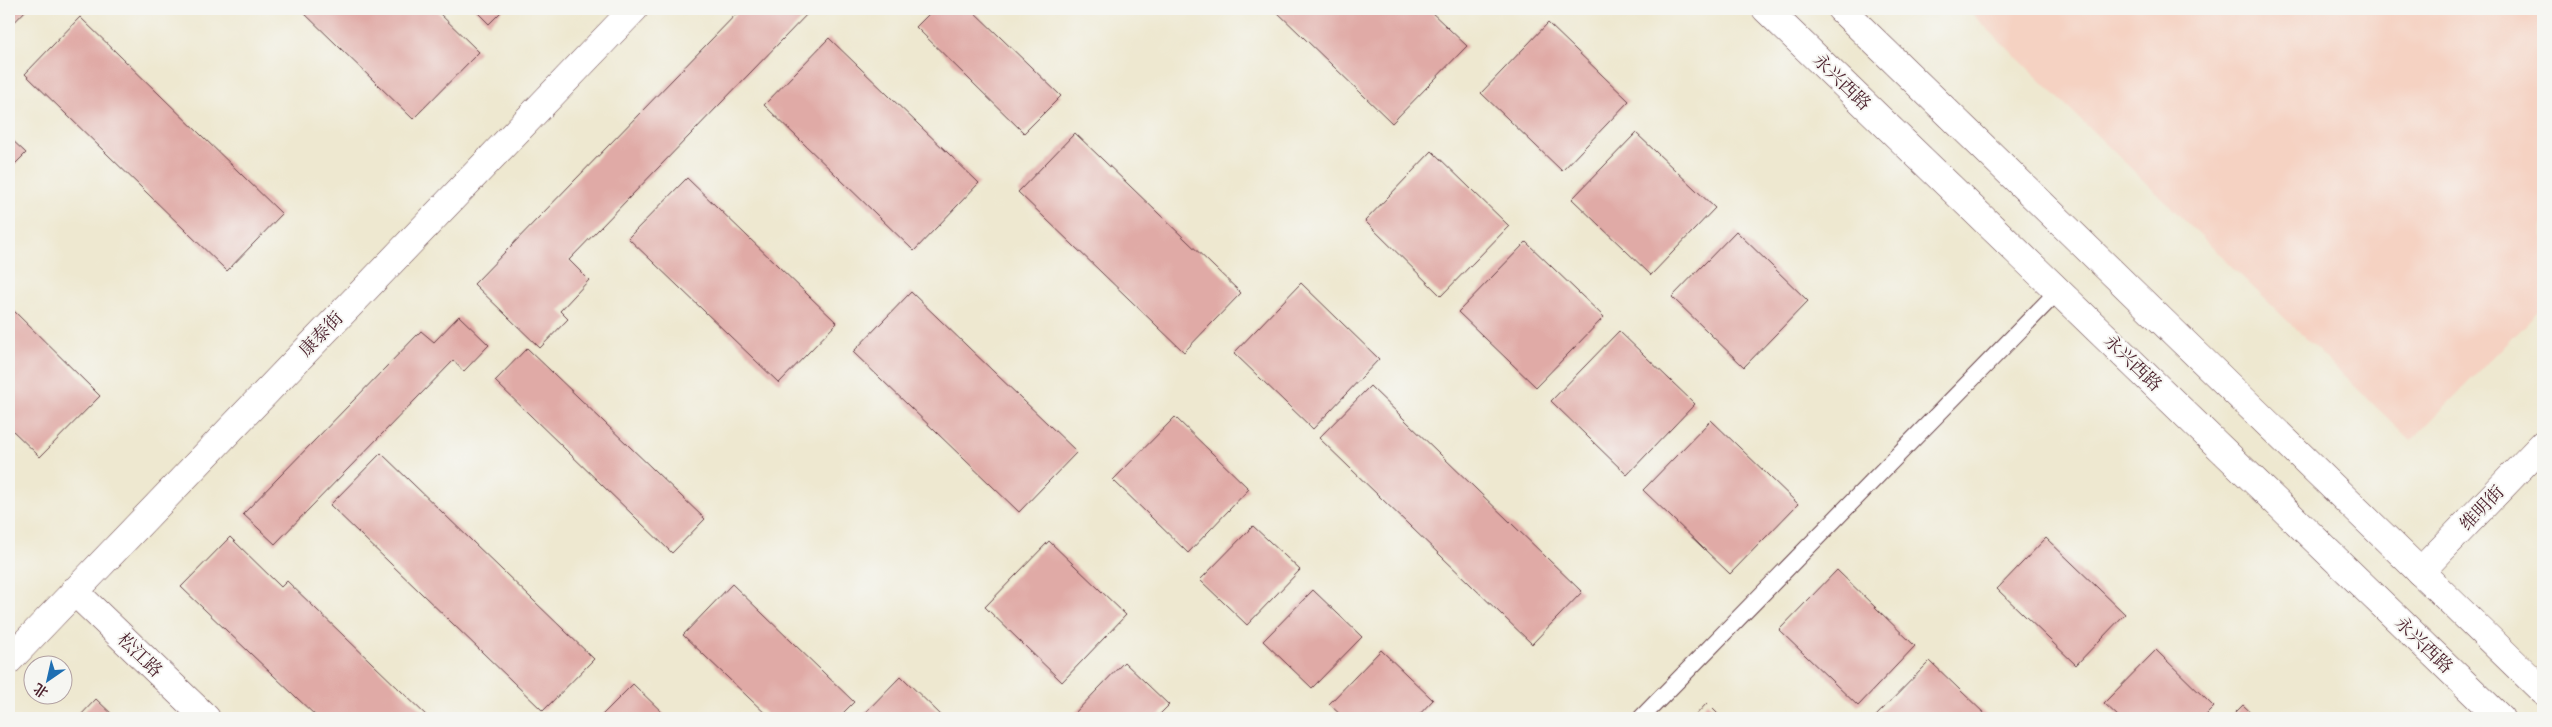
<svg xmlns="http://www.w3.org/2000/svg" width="2552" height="727" font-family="Vollkorn,'Noto Serif SC',serif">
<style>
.built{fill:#f5d2c2}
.building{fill:#e0aaa6}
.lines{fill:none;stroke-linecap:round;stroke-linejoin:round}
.lane-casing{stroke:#633d44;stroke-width:18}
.street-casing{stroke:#633d44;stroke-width:29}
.secondary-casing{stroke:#633d44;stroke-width:29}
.lane{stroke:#fff;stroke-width:16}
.street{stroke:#fff;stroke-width:28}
.secondary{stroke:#fff;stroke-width:28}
.labels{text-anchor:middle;stroke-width:4;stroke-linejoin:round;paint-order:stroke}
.street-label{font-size:18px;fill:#4a1f2b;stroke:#f6f6f2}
</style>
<rect width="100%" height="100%" fill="#f6f6f2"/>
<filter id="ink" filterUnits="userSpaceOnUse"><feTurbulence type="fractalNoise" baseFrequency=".02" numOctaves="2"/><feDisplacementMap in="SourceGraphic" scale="10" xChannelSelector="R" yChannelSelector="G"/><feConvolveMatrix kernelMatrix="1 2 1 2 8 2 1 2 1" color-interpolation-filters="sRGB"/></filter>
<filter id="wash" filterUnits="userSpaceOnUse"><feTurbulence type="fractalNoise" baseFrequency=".0096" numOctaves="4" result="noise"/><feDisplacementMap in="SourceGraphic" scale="20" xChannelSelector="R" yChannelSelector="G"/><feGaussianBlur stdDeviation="1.12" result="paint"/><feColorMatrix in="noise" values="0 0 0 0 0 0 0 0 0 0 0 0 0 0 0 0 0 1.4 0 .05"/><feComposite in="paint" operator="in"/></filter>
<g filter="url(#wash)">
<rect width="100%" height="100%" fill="#eee8d0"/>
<path class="built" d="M 1967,9 L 2543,9 L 2543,306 L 2411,441 Z"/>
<g id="blocks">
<path class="building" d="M 9,9 L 27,9 L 9,28 Z
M 300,9 L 435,9 L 479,52 L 413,119 Z
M 474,9 L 504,9 L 489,24 Z
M 741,9 L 812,9 L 569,260 L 589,280 L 560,311 L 568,319 L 540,348 L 474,284 Z
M 934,9 L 971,9 L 1061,96 L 1024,133 L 916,27 Z
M 1274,9 L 1428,9 L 1467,46 L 1392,123 Z
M 80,17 L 282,214 L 227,271 L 25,74 Z
M 1548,23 L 1629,101 L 1562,171 L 1481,93 Z
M 829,38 L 979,183 L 914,251 L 764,105 Z
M 1075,133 L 1241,293 L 1184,352 L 1018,192 Z
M 1636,133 L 1715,208 L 1651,275 L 1572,199 Z
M 9,137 L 26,153 L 9,170 Z
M 1432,151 L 1509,226 L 1441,296 L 1365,221 Z
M 687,178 L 837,323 L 779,383 L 628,238 Z
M 1736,231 L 1808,301 L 1744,367 L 1672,297 Z
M 1526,242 L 1604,317 L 1536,387 L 1458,312 Z
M 1301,283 L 1379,359 L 1313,429 L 1234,353 Z
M 911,292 L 1077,452 L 1019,512 L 853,352 Z
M 9,306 L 100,396 L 40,457 L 9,427 Z
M 459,316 L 489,345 L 464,371 L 453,361 L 275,544 L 243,514 L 421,331 L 434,342 Z
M 1619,331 L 1695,404 L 1627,475 L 1551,401 Z
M 527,348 L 705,519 L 672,553 L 495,381 Z
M 1370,386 L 1582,592 L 1532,644 L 1319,438 Z
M 1175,417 L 1249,489 L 1188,553 L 1113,480 Z
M 1711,420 L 1798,504 L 1730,574 L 1643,490 Z
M 381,453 L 594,659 L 543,711 L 330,505 Z
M 1253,526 L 1300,570 L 1247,625 L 1200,580 Z
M 230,537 L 281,587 L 287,581 L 429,718 L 318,718 L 181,587 Z
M 2046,538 L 2125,614 L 2076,665 L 1997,589 Z
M 1049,541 L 1126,615 L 1062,682 L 985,607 Z
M 1837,570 L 1915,646 L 1858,706 L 1779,630 Z
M 732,584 L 854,702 L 838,718 L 770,718 L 683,635 Z
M 1313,590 L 1362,637 L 1312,688 L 1263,641 Z
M 1381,650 L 1433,700 L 1416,718 L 1344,718 L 1329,704 Z
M 2156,650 L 2214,707 L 2203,718 L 2120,718 L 2104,703 Z
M 1930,661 L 1989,718 L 1874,718 Z
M 1124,662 L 1169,705 L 1156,718 L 1075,718 L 1072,716 Z
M 901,676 L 944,718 L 860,718 Z
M 633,684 L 668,718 L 599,718 Z
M 96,699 L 116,718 L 78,718 Z
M 1707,703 L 1722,718 L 1693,718 Z
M 2243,705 L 2257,718 L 2230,718 Z"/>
</g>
</g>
<g filter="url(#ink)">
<use href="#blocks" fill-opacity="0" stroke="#633d44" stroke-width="1"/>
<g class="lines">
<g class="lane-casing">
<path id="lane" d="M 1641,718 L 2058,291"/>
</g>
<g class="street-casing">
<path id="street" d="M 2420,572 L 2543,444"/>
</g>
<g class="secondary-casing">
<path id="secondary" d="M 1766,9 L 2500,718
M 1841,9 L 2543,691
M 74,591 L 206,718
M 9,660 L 634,9"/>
</g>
<use href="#lane" class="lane"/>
<use href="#street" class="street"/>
<use href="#secondary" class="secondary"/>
</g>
</g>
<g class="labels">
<g class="street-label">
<text transform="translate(1842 82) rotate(44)" y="6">永兴西路</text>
<text transform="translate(321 334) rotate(-46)" y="6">康泰街</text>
<text transform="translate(2133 363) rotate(44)" y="6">永兴西路</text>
<text transform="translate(2482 508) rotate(-46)" y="6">维明街</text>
<text transform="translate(2424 645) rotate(44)" y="6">永兴西路</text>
<text transform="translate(140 655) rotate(44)" y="6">松江路</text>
</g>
</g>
<rect width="2552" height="727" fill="none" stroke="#f6f6f2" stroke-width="30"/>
<g transform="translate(48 680) rotate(214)"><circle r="24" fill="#f6f6f2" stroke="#b1a0a2"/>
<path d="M0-4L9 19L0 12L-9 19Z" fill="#1f6fb2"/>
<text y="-8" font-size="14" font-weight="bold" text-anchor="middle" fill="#4a1f2b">北</text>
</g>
</svg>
